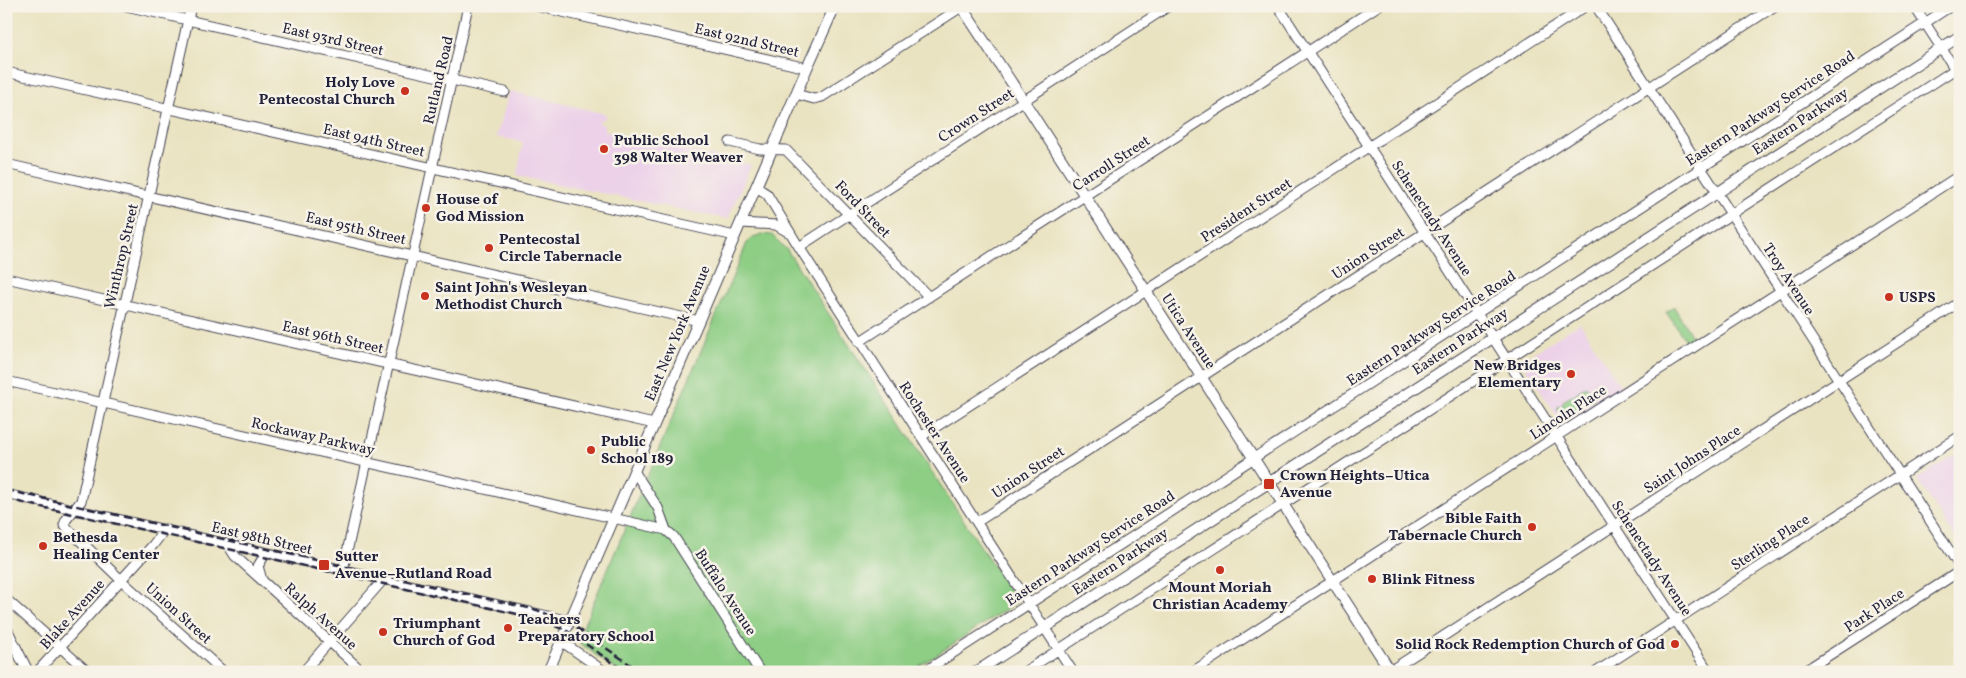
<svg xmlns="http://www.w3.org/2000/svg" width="1966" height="678" font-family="Vollkorn,serif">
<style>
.built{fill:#ecd1e9}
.green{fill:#8dcd84;stroke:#587860}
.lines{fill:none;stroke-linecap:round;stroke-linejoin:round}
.minor-casing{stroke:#403f4f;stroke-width:11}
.major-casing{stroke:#403f4f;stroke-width:12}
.minor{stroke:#fff;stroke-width:9}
.major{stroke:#fff;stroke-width:10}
.rail{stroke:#22223b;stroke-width:2.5;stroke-dasharray:8 4;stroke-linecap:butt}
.poi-dot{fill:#c8321e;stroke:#f7f3e8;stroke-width:2}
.labels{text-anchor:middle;stroke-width:5;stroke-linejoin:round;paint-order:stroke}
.street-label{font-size:15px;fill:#22223b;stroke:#f7f3e8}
.poi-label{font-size:15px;font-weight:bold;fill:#22223b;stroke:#f7f3e8;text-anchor:start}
</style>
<rect width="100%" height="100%" fill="#f7f3e8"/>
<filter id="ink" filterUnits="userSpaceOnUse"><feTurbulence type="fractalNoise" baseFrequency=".02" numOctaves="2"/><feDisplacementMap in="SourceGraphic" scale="10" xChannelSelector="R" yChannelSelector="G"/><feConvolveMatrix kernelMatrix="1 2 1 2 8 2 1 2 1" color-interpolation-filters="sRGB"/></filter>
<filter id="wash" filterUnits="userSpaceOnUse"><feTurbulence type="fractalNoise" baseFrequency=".0096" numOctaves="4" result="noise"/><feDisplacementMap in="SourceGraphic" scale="20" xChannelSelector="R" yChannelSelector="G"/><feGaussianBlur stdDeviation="1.12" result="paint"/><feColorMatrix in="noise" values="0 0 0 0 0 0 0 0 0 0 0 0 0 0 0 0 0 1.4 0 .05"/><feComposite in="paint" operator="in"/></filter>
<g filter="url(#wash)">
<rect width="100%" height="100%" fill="#eae3c1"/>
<path class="built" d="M 510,91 L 606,114 L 604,120 L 600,119 L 599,123 L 605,125 L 604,131 L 751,165 L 728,219 L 517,176 L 523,142 L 496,137 Z
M 1580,323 L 1621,387 L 1563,425 L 1521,361 Z
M 1960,451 L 1960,545 L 1917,479 Z"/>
<path class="green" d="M 761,234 L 772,235 L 787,250 L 1017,602 L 910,672 L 619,672 L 577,641 L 747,243 L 752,238 Z
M 1674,307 L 1694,340 L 1688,344 L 1666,312 Z
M 1586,386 L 1595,399 L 1584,406 L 1582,403 L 1580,409 L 1570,415 L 1561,415 L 1557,408 L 1560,406 L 1562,408 L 1563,401 L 1573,395 L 1577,396 L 1576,393 Z"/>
</g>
<g filter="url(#ink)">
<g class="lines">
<g class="minor-casing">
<path id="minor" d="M 126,6 L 505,92
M 191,6 L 81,501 L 66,520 L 64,525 L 121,580 L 224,672
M 536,6 L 807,68
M 1278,6 L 1709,672
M 1596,6 L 1960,567
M 1914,6 L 1960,77
M 6,72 L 735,236
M 796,94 L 814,99 L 822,97 L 963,6
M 730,142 L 760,149 L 786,150 L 929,297
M 6,164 L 699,321
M 756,187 L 767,194 L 799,247 L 1073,672
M 741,223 L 776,225 L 788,232
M 799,247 L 1169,6
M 6,278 L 654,424
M 859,342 L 1378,6
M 6,381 L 666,530 L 674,537 L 760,672
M 922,436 L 1586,6
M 634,471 L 658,508 L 666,530
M 6,494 L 570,621
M 977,522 L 1775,6
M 228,545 L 235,556 L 363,672
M 343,570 L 468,6
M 262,580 L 258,566 L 266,553
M 6,599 L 88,672
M 561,641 L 605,672
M 37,672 L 153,545 L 165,529
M 303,672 L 383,580
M 924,672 L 1951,6
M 1024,672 L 1960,66
M 1192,672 L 1960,175
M 1388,672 L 1960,302
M 1596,672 L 1960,436
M 1803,672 L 1960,571"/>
</g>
<g class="major-casing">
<path id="major" d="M 961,6 L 1029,109 L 1391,672
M 6,628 L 28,672
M 548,672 L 807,68 L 835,6
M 976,672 L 1960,36"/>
</g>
<use href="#minor" class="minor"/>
<use href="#major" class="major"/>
<path class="rail" d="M 6,490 L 537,610 L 571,624 L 641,672
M 6,499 L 535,618 L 567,631 L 626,672"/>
</g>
</g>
<g class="poi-dot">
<circle cx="405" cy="91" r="5"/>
<circle cx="604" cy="149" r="5"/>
<circle cx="426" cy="208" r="5"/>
<circle cx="489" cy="248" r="5"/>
<circle cx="425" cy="296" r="5"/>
<circle cx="1889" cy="297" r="5"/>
<circle cx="1571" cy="374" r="5"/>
<circle cx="591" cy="450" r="5"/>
<rect x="1263" y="478" width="12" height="12" rx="2.5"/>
<circle cx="1532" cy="527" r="5"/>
<circle cx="43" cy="546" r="5"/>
<rect x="318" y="559" width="12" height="12" rx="2.5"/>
<circle cx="1220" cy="570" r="5"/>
<circle cx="1372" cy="579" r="5"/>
<circle cx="508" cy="628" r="5"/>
<circle cx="383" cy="632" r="5"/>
<circle cx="1675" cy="644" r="5"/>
</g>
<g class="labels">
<g class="street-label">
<text transform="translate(333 39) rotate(13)" y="5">East 93rd Street</text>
<text transform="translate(747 40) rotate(13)" y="5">East 92nd Street</text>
<text transform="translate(438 80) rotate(-77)" y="5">Rutland Road</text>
<text transform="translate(1770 108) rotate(-33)" y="5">Eastern Parkway Service Road</text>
<text transform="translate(976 115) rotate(-33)" y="5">Crown Street</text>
<text transform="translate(1800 121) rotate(-33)" y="5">Eastern Parkway</text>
<text transform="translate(374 140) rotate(13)" y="5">East 94th Street</text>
<text transform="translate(1111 163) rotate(-33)" y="5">Carroll Street</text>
<text transform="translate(863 209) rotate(46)" y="5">Ford Street</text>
<text transform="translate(1246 210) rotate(-33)" y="5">President Street</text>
<text transform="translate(1432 218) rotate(57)" y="5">Schenectady Avenue</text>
<text transform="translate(356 228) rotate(13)" y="5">East 95th Street</text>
<text transform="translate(1368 253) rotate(-33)" y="5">Union Street</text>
<text transform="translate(121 256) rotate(-77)" y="5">Winthrop Street</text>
<text transform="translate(1789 279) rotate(57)" y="5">Troy Avenue</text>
<text transform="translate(1431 328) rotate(-33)" y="5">Eastern Parkway Service Road</text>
<text transform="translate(1189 331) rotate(57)" y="5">Utica Avenue</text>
<text transform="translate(677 333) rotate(-67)" y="5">East New York Avenue</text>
<text transform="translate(333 337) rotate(13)" y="5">East 96th Street</text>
<text transform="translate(1460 341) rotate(-33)" y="5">Eastern Parkway</text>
<text transform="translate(1568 412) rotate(-33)" y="5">Lincoln Place</text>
<text transform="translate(935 432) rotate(57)" y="5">Rochester Avenue</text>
<text transform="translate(313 436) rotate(13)" y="5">Rockaway Parkway</text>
<text transform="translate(1692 459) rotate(-33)" y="5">Saint Johns Place</text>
<text transform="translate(1028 472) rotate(-33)" y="5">Union Street</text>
<text transform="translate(262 538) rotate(13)" y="5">East 98th Street</text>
<text transform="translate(1770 542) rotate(-33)" y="5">Sterling Place</text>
<text transform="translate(1090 548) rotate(-33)" y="5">Eastern Parkway Service Road</text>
<text transform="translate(1652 558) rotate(57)" y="5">Schenectady Avenue</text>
<text transform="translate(1120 561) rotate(-33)" y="5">Eastern Parkway</text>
<text transform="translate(726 592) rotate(57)" y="5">Buffalo Avenue</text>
<text transform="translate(1874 610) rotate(-33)" y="5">Park Place</text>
<text transform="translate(179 613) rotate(42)" y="5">Union Street</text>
<text transform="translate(72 614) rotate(-48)" y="5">Blake Avenue</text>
<text transform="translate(321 616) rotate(42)" y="5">Ralph Avenue</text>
</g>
<g class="poi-label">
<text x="395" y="87" text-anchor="end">Holy Love<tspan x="395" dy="17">Pentecostal Church</tspan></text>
<text x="614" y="145">Public School<tspan x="614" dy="17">398 Walter Weaver</tspan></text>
<text x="436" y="204">House of<tspan x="436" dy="17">God Mission</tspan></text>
<text x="499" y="244">Pentecostal<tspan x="499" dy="17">Circle Tabernacle</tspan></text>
<text x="435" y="292">Saint John's Wesleyan<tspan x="435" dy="17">Methodist Church</tspan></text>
<text x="1899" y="302">USPS</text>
<text x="1561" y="370" text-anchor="end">New Bridges<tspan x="1561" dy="17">Elementary</tspan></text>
<text x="601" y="446">Public<tspan x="601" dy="17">School 189</tspan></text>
<text x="1280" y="480">Crown Heights–Utica<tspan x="1280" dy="17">Avenue</tspan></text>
<text x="1522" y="523" text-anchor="end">Bible Faith<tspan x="1522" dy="17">Tabernacle Church</tspan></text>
<text x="53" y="542">Bethesda<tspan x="53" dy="17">Healing Center</tspan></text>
<text x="335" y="561">Sutter<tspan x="335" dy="17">Avenue–Rutland Road</tspan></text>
<text x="1382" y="584">Blink Fitness</text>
<text x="1220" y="592" text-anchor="middle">Mount Moriah<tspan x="1220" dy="17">Christian Academy</tspan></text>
<text x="518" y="624">Teachers<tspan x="518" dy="17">Preparatory School</tspan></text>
<text x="393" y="628">Triumphant<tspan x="393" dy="17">Church of God</tspan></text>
<text x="1665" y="649" text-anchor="end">Solid Rock Redemption Church of God</text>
</g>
</g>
<rect width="1966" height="678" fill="none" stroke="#f7f3e8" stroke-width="25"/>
</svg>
